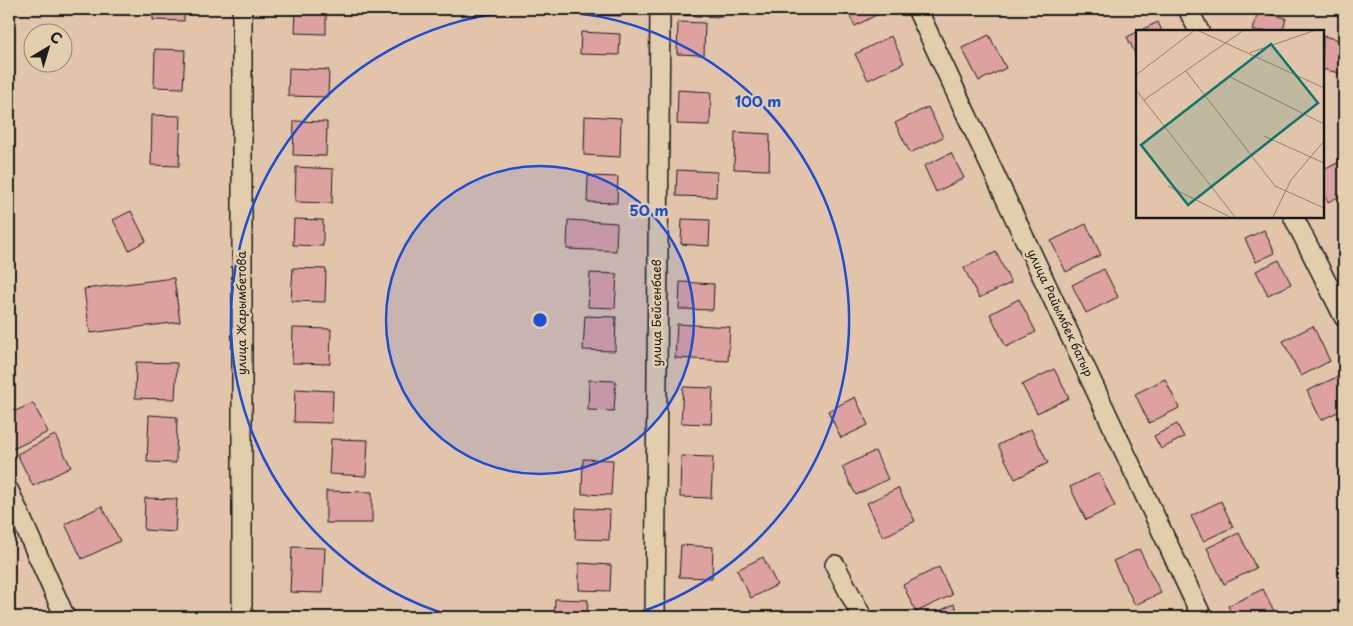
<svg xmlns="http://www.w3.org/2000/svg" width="1353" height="626" font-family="'Playpen Sans',sans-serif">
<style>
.building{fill:#dda2a0;stroke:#1c1c1c}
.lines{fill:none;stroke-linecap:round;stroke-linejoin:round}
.minor-casing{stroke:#1c1c1c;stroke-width:22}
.minor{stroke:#e2cdac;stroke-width:19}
.ring{fill:none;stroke:#1d4ed8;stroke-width:2.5}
.labels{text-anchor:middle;stroke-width:5;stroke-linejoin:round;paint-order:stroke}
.street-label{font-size:12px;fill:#1c1c1c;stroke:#e2cdac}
.inset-road{fill:none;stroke:#928171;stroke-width:1}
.view{fill:#0f766e;fill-opacity:0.15;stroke:#0f766e;stroke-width:2.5}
.inset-edge{fill:none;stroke:#1c1c1c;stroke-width:2.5}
.centre{fill:#1d4ed8;stroke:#e2cdac;stroke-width:2.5}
.ring-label{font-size:15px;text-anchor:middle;font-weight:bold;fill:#1d4ed8;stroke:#e2cdac;stroke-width:5;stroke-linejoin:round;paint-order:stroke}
</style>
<rect width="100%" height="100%" fill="#e1c4aa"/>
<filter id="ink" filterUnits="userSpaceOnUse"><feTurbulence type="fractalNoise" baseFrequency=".02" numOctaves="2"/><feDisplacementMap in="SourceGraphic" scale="10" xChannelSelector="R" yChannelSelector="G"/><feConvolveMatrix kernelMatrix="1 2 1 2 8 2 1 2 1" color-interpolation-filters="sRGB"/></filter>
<g filter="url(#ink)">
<path class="building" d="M 153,9 L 184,9 L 184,21 L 153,20 Z
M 296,9 L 326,9 L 326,34 L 295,33 Z
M 587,9 L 623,9 L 622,16 L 587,15 Z
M 674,9 L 723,9 L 722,17 L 674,15 Z
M 846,9 L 880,9 L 882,12 L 855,26 Z
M 1097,9 L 1109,9 L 1099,14 Z
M 1258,11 L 1286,18 L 1283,31 L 1253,31 Z
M 678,22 L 705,23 L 704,55 L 677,54 Z
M 1158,22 L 1162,31 L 1139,31 Z
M 581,32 L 620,34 L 619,55 L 580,54 Z
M 1137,32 L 1137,57 L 1127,37 Z
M 989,35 L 1006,68 L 979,81 L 962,48 Z
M 891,36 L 904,63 L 868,80 L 855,54 Z
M 1323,36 L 1344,41 L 1344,74 L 1322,69 Z
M 155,49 L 185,50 L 183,88 L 154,87 Z
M 289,68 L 329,70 L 328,97 L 288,96 Z
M 678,90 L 711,92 L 710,125 L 677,124 Z
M 928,107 L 943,137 L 910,153 L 895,123 Z
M 152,115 L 181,116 L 179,166 L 151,165 Z
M 585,116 L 621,118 L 620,157 L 584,155 Z
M 294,121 L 327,122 L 326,156 L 293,155 Z
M 735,132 L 770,134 L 769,170 L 734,169 Z
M 951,153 L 964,178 L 936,192 L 924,166 Z
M 1343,160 L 1344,194 L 1328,202 L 1322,188 L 1322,171 Z
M 296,167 L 333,169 L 332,203 L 295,202 Z
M 677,170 L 717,172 L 716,197 L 676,196 Z
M 588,176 L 618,177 L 617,203 L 587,202 Z
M 131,211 L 146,241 L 129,250 L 113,220 Z
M 294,219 L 323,220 L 323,246 L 293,245 Z
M 682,219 L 710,220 L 709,246 L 681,244 Z
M 568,220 L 617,223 L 616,251 L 567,249 Z
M 1086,224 L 1101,255 L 1066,272 L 1051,241 Z
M 1264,230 L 1275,253 L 1256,262 L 1245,239 Z
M 996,252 L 1011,283 L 979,298 L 964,268 Z
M 1279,260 L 1291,284 L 1268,295 L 1256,271 Z
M 293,268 L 326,269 L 325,302 L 291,301 Z
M 1104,269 L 1118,297 L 1086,313 L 1072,285 Z
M 590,273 L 617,274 L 615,308 L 588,307 Z
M 174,278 L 180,322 L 90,333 L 84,289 Z
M 680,282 L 714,284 L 713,310 L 679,309 Z
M 1019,299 L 1036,332 L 1006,347 L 990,314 Z
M 585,316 L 616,317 L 615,351 L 583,350 Z
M 677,324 L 730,327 L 728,361 L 675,358 Z
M 1313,326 L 1330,361 L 1301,376 L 1283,341 Z
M 293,328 L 331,329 L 330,364 L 292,363 Z
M 136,362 L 177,363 L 175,399 L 135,398 Z
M 1054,369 L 1069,398 L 1037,413 L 1022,385 Z
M 1339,376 L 1344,387 L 1344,409 L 1321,420 L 1307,391 Z
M 1165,379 L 1179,408 L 1149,423 L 1135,394 Z
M 589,380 L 616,381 L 614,411 L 588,410 Z
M 683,387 L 713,388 L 711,424 L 681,423 Z
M 295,389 L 333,391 L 332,423 L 294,422 Z
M 855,397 L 868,425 L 841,438 L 828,411 Z
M 33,403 L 48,432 L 13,449 L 9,440 L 9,414 Z
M 149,415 L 177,417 L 176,463 L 147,462 Z
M 1177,424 L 1184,437 L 1161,449 L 1154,436 Z
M 1031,429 L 1048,463 L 1015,479 L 998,445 Z
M 55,435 L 71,467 L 33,486 L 17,454 Z
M 331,439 L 368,440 L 366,476 L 329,474 Z
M 875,451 L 888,479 L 856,495 L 842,467 Z
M 681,456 L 713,457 L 711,498 L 680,497 Z
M 583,459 L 613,460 L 611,495 L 582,494 Z
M 1099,473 L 1115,506 L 1086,520 L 1070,487 Z
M 898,488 L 915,521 L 883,537 L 867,503 Z
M 326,491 L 372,492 L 372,523 L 326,523 Z
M 145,498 L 177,499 L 175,532 L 144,530 Z
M 1221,501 L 1233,527 L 1203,541 L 1191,516 Z
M 102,506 L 120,541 L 82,559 L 65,524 Z
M 576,508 L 610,510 L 609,540 L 575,539 Z
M 1239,533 L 1256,568 L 1224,584 L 1207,548 Z
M 681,545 L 713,547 L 712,578 L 679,577 Z
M 292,547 L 325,548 L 323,593 L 290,592 Z
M 1139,549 L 1161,593 L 1135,605 L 1113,561 Z
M 763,557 L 777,585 L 751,598 L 737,570 Z
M 579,563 L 611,565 L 610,591 L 579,590 Z
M 939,567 L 952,595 L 916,612 L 903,585 Z
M 1263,589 L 1277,617 L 1233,617 L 1228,606 Z
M 555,599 L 588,600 L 587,617 L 554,617 Z
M 954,604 L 960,617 L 927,617 Z"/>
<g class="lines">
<g class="minor-casing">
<path id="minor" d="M 917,9 L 1202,617
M 1188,9 L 1199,31
M 1293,216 L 1344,317
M 9,491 L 65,617
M 835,565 L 862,617
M 242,617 L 242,9
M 655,617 L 660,9"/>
</g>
<use href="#minor" class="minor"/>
</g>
</g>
<circle cx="540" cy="320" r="154" fill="#1d4ed8" fill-opacity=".12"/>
<g class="ring">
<circle cx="540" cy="320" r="154"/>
<path d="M455 617A309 309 0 1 1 625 617"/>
</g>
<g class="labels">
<g class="street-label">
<text transform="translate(242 313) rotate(-90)" y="4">улица Жарымбетова</text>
<text transform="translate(657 313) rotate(-90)" y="4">улица Бейсенбаев</text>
<text transform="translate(1060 313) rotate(65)" y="4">улица Райымбек батыр</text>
</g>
</g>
<g transform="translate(1136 30)">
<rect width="188" height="188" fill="#e1c4aa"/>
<path class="inset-road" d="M 61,0 L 188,58M 113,23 L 180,0M 50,41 L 139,156 L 188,178M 0,45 L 59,0M 92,46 L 188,94M 0,60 L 99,187M 8,70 L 108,0M 128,106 L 188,133M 32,156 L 94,187M 137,187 L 155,150 L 188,111"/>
<path class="view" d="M 135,14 L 182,73 L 52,175 L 5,115 Z"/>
<rect width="188" height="188" class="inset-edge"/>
</g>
<circle cx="540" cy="320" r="8" class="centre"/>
<g class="ring-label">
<text x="758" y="107">100 m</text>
<text x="649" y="216">50 m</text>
</g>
<rect width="1353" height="626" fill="none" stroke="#e2cdac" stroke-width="30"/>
<rect x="15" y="15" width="1323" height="596" fill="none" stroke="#1c1c1c" stroke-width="2" filter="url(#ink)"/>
<g transform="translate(48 48) rotate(38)"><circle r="24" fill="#e2cdac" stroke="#938672"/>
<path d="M0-4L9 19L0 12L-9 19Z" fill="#1c1c1c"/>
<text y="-8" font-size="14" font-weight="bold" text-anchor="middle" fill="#1c1c1c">С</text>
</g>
</svg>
